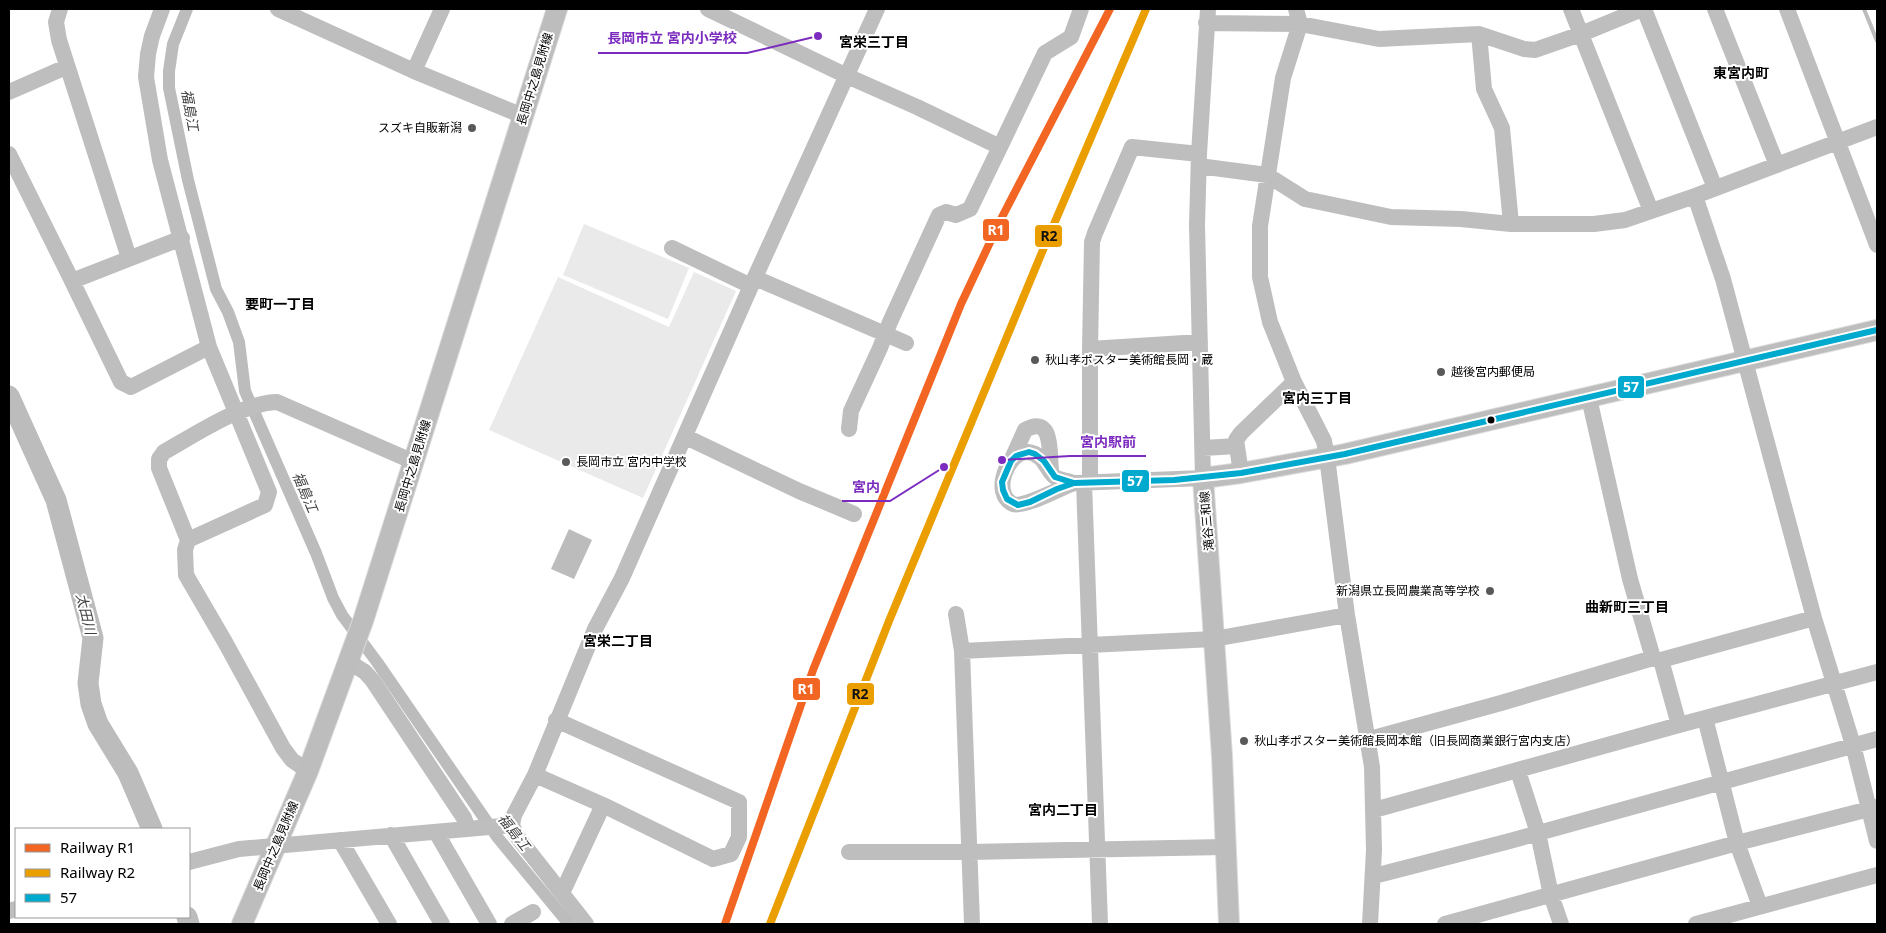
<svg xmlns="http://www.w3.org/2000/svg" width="1886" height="933" font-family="'Noto Sans','Noto Sans JP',sans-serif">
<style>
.green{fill:#eaeaea}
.water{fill:#bcbcbc}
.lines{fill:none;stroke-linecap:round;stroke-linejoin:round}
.stream{stroke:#bcbcbc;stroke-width:4}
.canal{stroke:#bcbcbc;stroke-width:12}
.river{stroke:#bcbcbc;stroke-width:21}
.major-casing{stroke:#dbdbdb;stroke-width:22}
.minor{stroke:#bebebe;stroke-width:16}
.major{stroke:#bdbdbd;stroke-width:20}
.rail{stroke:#bdbdbd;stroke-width:4;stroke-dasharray:8 2.5 1 2.5;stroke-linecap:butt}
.bus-1-casing{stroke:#fff;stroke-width:10}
.bus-1{stroke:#00a9ce;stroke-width:6}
.rail-1-casing{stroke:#fff;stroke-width:11}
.rail-2-casing{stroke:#fff;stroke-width:11}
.rail-1{stroke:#f26522;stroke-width:8}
.rail-2{stroke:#eb9e00;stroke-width:8}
.poi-dot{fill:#595959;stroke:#fff;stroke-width:2}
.bus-dot{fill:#000;stroke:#fff;stroke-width:2}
.labels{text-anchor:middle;stroke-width:4;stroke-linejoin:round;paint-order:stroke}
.street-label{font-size:12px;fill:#000;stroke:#fff}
.poi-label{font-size:12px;fill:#000;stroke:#fff;text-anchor:start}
.neighbourhood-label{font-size:14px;font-weight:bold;fill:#000;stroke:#fff}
.water-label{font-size:14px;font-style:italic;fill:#414141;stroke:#fff}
.leader{fill:none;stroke:#7b2cbf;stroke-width:2}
.callout-dot{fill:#7b2cbf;stroke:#fff;stroke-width:2}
.callout-label{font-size:14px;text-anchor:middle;font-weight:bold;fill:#7b2cbf;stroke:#fff;stroke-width:4;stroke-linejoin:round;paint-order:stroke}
.line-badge{stroke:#fff;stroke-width:2}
.badge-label{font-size:14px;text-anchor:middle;font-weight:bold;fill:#fff}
.pale-badge-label{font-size:14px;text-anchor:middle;font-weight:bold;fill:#111}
</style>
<rect width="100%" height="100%" fill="#fff"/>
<path class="green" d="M 584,224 L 689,268 L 668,319 L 563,275 Z
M 694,272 L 736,291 L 643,498 L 489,430 L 558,277 L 669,327 Z"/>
<path class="water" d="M 569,529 L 592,540 L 574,579 L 551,569 Z"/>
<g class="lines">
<path class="stream" d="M 1864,9 L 1877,41"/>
<path class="canal" d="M 187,9 L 173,44 L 169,71 L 169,88 L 188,180 L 216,289 L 228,312 L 239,342 L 245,391 L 316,553 L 333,598 L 342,615 L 377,662 L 498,838 L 569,924"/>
<path class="river" d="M 9,396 L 56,500 L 93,638 L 88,683 L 91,704 L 98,724 L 128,773 L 152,829
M 187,917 L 189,924"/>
<g class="major-casing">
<path id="major" d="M 242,924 L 308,771 L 363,621 L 557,9
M 1229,924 L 1222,756 L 1203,478 L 1241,473 L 1345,454 L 1877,330"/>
</g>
<path class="minor" d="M 60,9 L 56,22 L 59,40 L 129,258
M 162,9 L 152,36 L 148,54 L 146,77 L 160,160 L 209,347 L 269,492 L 265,505 L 188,540
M 278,9 L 414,71 L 523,116
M 708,9 L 847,76 L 917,107 L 1000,147 L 1045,53 L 1071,37 L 1081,9
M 1296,9 L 1300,24 L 1283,78 L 1260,226 L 1260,277 L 1270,322 L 1294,382 L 1324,441 L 1327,457 L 1347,615 L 1372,767 L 1374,850 L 1370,924
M 1571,9 L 1651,211
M 1644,9 L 1715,188
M 1715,9 L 1777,165
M 1787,9 L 1877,245
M 1206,23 L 1300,24 L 1379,39 L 1479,34 L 1524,49 L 1535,50 L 1581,34 L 1642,9
M 1479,34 L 1484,89 L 1502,128 L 1511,224
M 414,71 L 442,9
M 9,92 L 66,67
M 9,154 L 72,281 L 182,238
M 1199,166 L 1267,175 L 1305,199 L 1391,217 L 1461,219 L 1511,224 L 1594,224 L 1625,220 L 1695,196 L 1877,127
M 1695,196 L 1723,279 L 1814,618 L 1853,745 L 1877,841
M 672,248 L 751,286
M 755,278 L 906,343
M 72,281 L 121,382 L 131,387 L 209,347
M 1090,349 L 1200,342
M 1589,398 L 1630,579 L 1653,658
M 849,429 L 851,411 L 880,348 L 890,322 L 939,215 L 946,212 L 956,215 L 970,209 L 1000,147
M 686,437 L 799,491 L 854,514
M 1203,448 L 1237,446
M 1011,461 L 1025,430 C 1054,414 1049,454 1051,470
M 1241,473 L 1236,440 L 1241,433 L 1294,382
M 1074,483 C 1068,481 1060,480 1055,477 C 1047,472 1045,454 1028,452 C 1007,451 991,494 1013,504 C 1024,508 1060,488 1074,483 L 1203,478 L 1197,225 L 1199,154 L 1208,9
M 1084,483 L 1100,924
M 1090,483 L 1090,349 L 1092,242 L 1095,233 L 1132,147 L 1199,154
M 956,614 L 962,651 L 972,924
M 962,651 L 1214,639 L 1347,615
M 1661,660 L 1679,725
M 349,662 L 365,672 L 373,681 L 464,818 L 468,829
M 1705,718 L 1737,843 L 1760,906
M 1366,740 L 1501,703 L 1653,658 L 1661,660 L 1814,618
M 308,771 L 292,760 L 283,748 L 225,642 L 186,575 L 185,550 L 188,540 L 159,468 L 159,459 L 164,452 C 196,434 242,403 277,402 L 414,462
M 1518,771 L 1538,833 L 1551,895 L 1561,924
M 535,775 L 603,805 L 713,859 L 731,854 L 739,837 L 739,802 L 556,720
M 1374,810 L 1679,725 L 1877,672
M 512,825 L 516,835 L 586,924
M 436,832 L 489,924
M 391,835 L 442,924
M 340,840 L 389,924
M 849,852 L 970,852 L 1225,847
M 189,862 L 239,849 L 512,825 L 514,815 L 535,775 L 595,629 L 622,578 L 751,286 L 877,9
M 1374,876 L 1506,842 L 1877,739
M 562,893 L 603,805
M 9,911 L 16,909
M 512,924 L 533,912
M 1445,924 L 1737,843 L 1877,807
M 1696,924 L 1877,875"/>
<use href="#major" class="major"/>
<path class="rail" d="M 725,924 L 813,670 L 961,304 L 1001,219 L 1110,9
M 770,924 L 809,828"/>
<g class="bus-1-casing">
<path id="bus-1" d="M 1074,483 L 1055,477 L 1044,461 L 1035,454 L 1029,452 L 1016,456 L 1011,461 L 1002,482 L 1003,490 L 1007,499 L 1018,505 L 1030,502 L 1057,489 L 1074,483 L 1174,480 L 1241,473 L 1345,454 L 1877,330"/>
</g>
<use href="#bus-1" class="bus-1"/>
<g class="rail-1-casing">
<path id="rail-1" d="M 725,924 L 813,670 L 961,304 L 1001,219 L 1110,9"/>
</g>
<g class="rail-2-casing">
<path id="rail-2" d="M 770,924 L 889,621 L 1045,245 L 1146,9"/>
</g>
<use href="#rail-1" class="rail-1"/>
<use href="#rail-2" class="rail-2"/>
</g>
<g class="poi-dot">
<circle cx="472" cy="128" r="5"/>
<circle cx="1035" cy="360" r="5"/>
<circle cx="1441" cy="372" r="5"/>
<circle cx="566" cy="462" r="5"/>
<circle cx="1490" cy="591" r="5"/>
<circle cx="1244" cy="741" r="5"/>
</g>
<circle class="bus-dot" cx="1491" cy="420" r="4.5"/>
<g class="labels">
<g class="street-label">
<text transform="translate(535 79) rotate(-73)" y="4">長岡中之島見附線</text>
<text transform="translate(413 466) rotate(-73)" y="4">長岡中之島見附線</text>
<text transform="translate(1207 521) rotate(-95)" y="4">滝谷三和線</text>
<text transform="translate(276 846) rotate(-67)" y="4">長岡中之島見附線</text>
</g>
<g class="poi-label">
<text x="462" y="132" text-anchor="end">スズキ自販新潟</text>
<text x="1045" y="364">秋山孝ポスター美術館長岡・蔵</text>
<text x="1451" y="376">越後宮内郵便局</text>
<text x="576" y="466">長岡市立 宮内中学校</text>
<text x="1480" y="595" text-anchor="end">新潟県立長岡農業高等学校</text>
<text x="1254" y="745">秋山孝ポスター美術館長岡本館（旧長岡商業銀行宮内支店）</text>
</g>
<g class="neighbourhood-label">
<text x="874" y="47">宮栄三丁目</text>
<text x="1741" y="78">東宮内町</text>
<text x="280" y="309">要町一丁目</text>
<text x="1317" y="403">宮内三丁目</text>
<text x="1627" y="612">曲新町三丁目</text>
<text x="618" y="646">宮栄二丁目</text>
<text x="1063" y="815">宮内二丁目</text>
</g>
<g class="water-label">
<text transform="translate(190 110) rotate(80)" y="5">福島江</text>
<text transform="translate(305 492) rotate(67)" y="5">福島江</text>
<text transform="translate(86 614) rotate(76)" y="5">太田川</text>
<text transform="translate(514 832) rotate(52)" y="5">福島江</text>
</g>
</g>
<path class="leader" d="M818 36L747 53H598M1002 460L1070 456H1146M944 467L890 501H842"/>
<g class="callout-dot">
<circle cx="818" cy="36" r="5"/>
<circle cx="1002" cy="460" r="5"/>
<circle cx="944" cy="467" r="5"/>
</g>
<g class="callout-label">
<text x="672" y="43">長岡市立 宮内小学校</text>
<text x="1108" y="447">宮内駅前</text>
<text x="866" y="492">宮内</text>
</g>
<g class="line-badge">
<rect x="982" y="218" width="28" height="24" rx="5" fill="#f26522"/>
<rect x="1034" y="224" width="29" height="24" rx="5" fill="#eb9e00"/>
<rect x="1617" y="375" width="28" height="24" rx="5" fill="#00a9ce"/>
<rect x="1121" y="469" width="29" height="24" rx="5" fill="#00a9ce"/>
<rect x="792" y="677" width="29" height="24" rx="5" fill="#f26522"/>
<rect x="846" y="682" width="29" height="24" rx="5" fill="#eb9e00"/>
</g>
<g class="badge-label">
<text x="996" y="235">R1</text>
<text x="1631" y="392">57</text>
<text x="1135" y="486">57</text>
<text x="806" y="694">R1</text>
</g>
<g class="pale-badge-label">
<text x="1049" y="241">R2</text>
<text x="860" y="699">R2</text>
</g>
<rect width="1886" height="933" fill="none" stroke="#000000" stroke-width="20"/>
<rect x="15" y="828" width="175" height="90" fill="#ffffff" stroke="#999999"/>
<rect x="25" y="844" width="25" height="8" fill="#f26522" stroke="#999999"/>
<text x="60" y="853" font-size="15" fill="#000000">Railway R1</text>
<rect x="25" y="869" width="25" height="8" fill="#eb9e00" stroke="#999999"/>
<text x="60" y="878" font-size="15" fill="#000000">Railway R2</text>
<rect x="25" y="894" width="25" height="8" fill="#00a9ce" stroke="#999999"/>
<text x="60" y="903" font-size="15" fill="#000000">57</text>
</svg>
